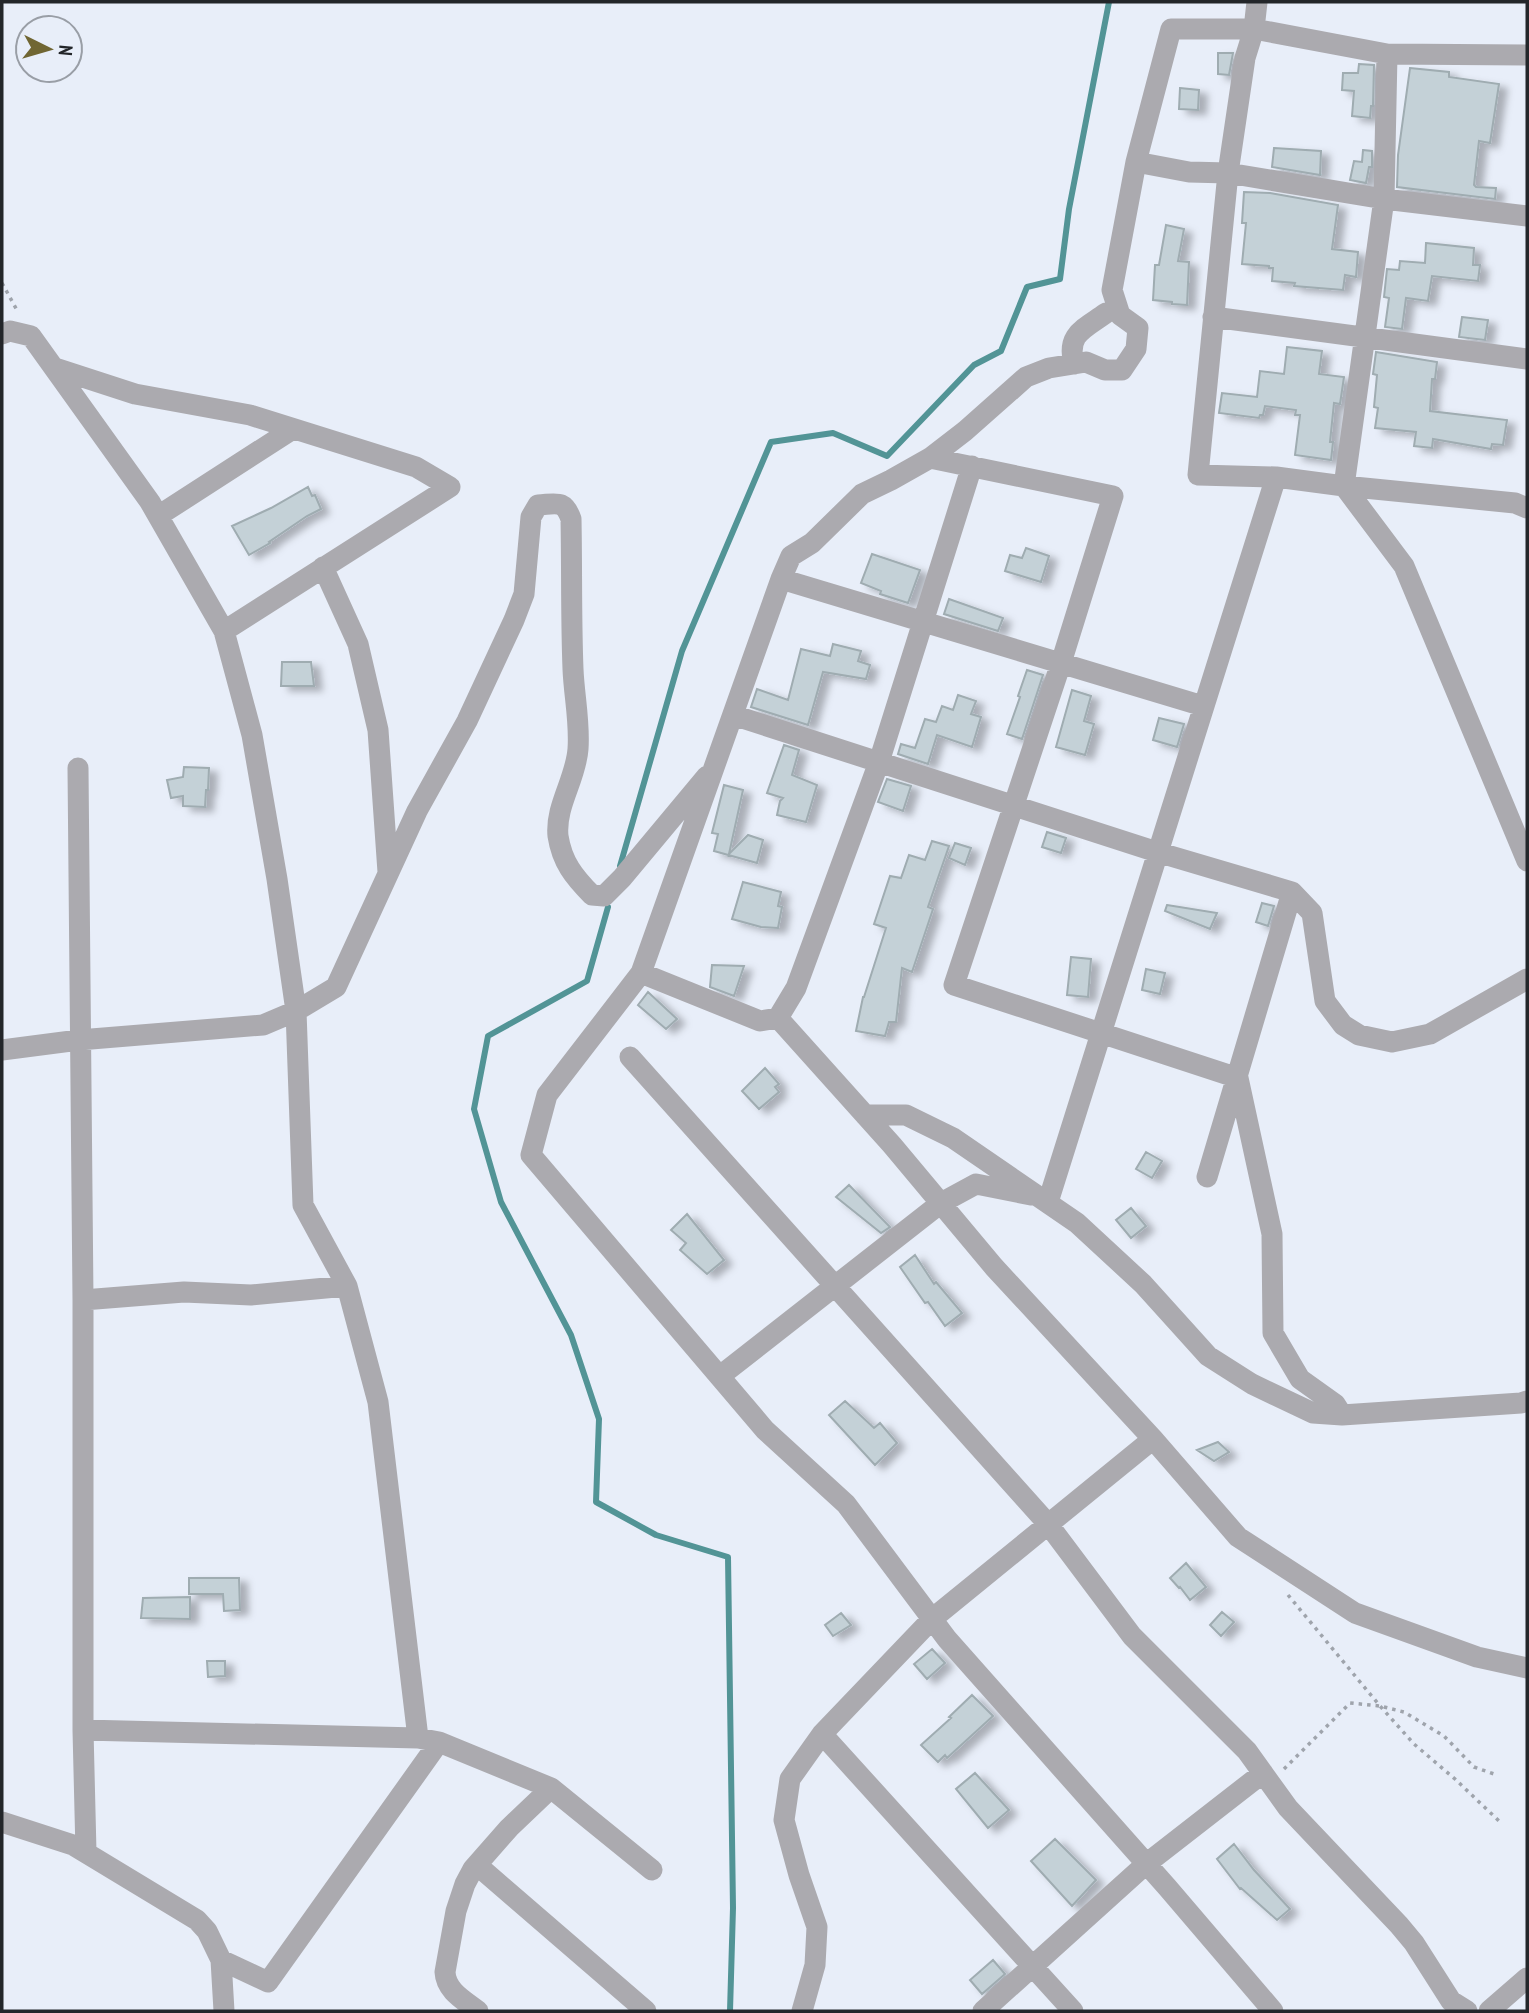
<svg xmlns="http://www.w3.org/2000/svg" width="1529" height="2013" font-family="'PT Sans Narrow',sans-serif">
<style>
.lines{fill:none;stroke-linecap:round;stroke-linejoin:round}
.stream{stroke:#529496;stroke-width:6}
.building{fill:#c4d1d7;stroke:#9facb1;stroke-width:2;filter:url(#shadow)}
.path{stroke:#9fa4ac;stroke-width:3.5;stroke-dasharray:3.5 5;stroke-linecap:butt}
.minor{stroke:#abaaaf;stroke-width:21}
</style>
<defs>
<filter id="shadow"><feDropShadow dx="8" dy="4.5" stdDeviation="3.5" flood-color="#0004"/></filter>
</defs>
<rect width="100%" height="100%" fill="#e8eef9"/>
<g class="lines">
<path class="stream" d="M 620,866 L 682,651 L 771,442 L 833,433 L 887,456 L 974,365 L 1001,351 L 1027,287 L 1060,279 L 1069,209 L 1109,2
M 608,907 L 587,981 L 488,1036 L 474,1109 L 501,1202 L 571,1335 L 599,1419 L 596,1502 L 656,1535 L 728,1557 L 733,1908 L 730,2011"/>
</g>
<path class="building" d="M 1218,53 L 1233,53 L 1229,75 L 1218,74 Z
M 1359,64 L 1374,65 L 1373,106 L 1371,106 L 1370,118 L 1352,116 L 1354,91 L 1342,90 L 1343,73 L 1358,73 Z
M 1410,68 L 1449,72 L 1449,77 L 1499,84 L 1490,143 L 1479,141 L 1474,185 L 1476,187 L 1496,188 L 1495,199 L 1397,187 L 1398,155 Z
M 1180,88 L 1199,90 L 1198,110 L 1179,109 Z
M 1274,148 L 1321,151 L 1320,175 L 1272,167 Z
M 1363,150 L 1372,151 L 1372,167 L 1369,167 L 1366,183 L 1350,180 L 1354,161 L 1362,162 Z
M 1244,192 L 1270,193 L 1338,205 L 1332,249 L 1358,252 L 1356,277 L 1345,275 L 1343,290 L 1294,286 L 1295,283 L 1272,281 L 1273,268 L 1269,268 L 1269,266 L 1242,264 L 1246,223 L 1242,223 Z
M 1166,225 L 1184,229 L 1178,261 L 1189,262 L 1187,305 L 1172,304 L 1172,302 L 1153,300 L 1155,265 L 1159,265 Z
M 1426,243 L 1474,248 L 1473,265 L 1480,265 L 1478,281 L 1432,276 L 1428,301 L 1406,298 L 1402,329 L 1385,327 L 1389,298 L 1384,297 L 1387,269 L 1399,270 L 1400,261 L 1425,263 Z
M 1462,317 L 1488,320 L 1485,340 L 1459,337 Z
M 1287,347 L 1322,351 L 1319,374 L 1344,377 L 1340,404 L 1334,403 L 1330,442 L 1333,442 L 1331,460 L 1295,455 L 1300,415 L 1295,415 L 1296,410 L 1265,406 L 1263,415 L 1260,415 L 1259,418 L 1219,413 L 1222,393 L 1257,397 L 1260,371 L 1284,374 Z
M 1376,352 L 1437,362 L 1435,379 L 1432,379 L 1430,411 L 1507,420 L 1503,445 L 1492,444 L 1491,449 L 1433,439 L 1432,448 L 1414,446 L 1416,432 L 1375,428 L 1378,408 L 1374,407 L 1377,375 L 1373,374 Z
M 308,487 L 312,496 L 315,495 L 321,509 L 307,516 L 269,542 L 270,543 L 249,555 L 232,526 L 271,508 Z
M 1026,548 L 1049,556 L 1041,582 L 1005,571 L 1010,555 L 1022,558 Z
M 872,554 L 920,570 L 908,603 L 880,594 L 881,591 L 861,583 Z
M 949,599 L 1003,618 L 998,631 L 944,614 Z
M 833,644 L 861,651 L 858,661 L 870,665 L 866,679 L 823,672 L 808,725 L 751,707 L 757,689 L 788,700 L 801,649 L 830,656 Z
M 282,662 L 311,662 L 314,686 L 281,686 Z
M 1027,670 L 1043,675 L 1022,739 L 1007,734 L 1020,697 L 1018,696 Z
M 1072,690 L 1091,696 L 1084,721 L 1094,724 L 1085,755 L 1056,747 Z
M 958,695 L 976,701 L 971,714 L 981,717 L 972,747 L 937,735 L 928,764 L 898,754 L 901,744 L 915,748 L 925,719 L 936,722 L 942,706 L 953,710 Z
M 1159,718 L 1184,724 L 1177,747 L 1153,740 Z
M 784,745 L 799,750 L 792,775 L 817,785 L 806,822 L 777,815 L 780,801 L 783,798 L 767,793 Z
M 184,767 L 209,768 L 208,790 L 206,790 L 205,807 L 183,806 L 183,796 L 171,798 L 167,780 L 183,777 Z
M 887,779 L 911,786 L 903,811 L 878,802 Z
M 724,785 L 743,790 L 729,854 L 748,835 L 763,840 L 757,863 L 714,851 L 718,834 L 712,833 Z
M 1047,832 L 1066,838 L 1061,853 L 1042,847 Z
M 932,841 L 949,846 L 928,907 L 933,909 L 912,972 L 902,968 L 896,1022 L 889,1022 L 885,1036 L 856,1031 L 863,997 L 864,997 L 886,928 L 874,924 L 890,876 L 901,878 L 909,855 L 925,860 Z
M 955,843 L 971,848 L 965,865 L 949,858 Z
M 743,882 L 781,892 L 778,906 L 782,907 L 778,928 L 761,927 L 732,919 Z
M 1262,903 L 1274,906 L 1268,926 L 1256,922 Z
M 1167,905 L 1217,913 L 1210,929 L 1165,911 Z
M 1071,957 L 1091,959 L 1088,997 L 1067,995 Z
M 712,965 L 744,966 L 734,996 L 710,987 Z
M 1146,969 L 1165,973 L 1160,994 L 1142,990 Z
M 648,992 L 677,1019 L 666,1029 L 638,1005 Z
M 765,1068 L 779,1084 L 775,1087 L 779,1092 L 759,1109 L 742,1091 Z
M 1146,1152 L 1162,1161 L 1152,1178 L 1136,1169 Z
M 849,1185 L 890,1227 L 881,1233 L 836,1197 Z
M 1131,1208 L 1146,1226 L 1131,1238 L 1116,1220 Z
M 687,1214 L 724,1260 L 707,1274 L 680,1250 L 686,1243 L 671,1230 Z
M 915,1255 L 934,1284 L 936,1282 L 962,1313 L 945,1326 L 928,1302 L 925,1303 L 900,1267 Z
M 845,1401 L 874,1428 L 880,1423 L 897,1443 L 875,1465 L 829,1415 Z
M 1218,1442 L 1229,1452 L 1214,1461 L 1197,1450 Z
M 1186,1563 L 1206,1587 L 1190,1600 L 1180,1587 L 1179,1588 L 1170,1578 Z
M 189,1578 L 239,1578 L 240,1610 L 224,1611 L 223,1594 L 189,1594 Z
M 190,1597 L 190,1619 L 141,1618 L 143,1598 Z
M 1222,1612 L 1234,1622 L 1221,1636 L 1210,1625 Z
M 841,1613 L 851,1625 L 833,1636 L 825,1625 Z
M 932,1649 L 945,1663 L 927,1679 L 914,1664 Z
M 207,1661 L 225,1661 L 225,1676 L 208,1677 Z
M 972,1695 L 993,1716 L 947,1758 L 945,1755 L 938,1762 L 921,1745 L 951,1718 L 949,1717 Z
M 975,1773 L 1009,1810 L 988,1828 L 956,1789 Z
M 1055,1839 L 1096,1880 L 1072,1906 L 1031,1861 Z
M 1234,1844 L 1254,1870 L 1290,1909 L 1277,1920 L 1241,1888 L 1240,1889 L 1217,1859 Z
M 993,1960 L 1005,1974 L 982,1994 L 970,1980 Z"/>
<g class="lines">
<path class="path" d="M 2,283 L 18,312
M 1288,1595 L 1380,1706 L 1414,1744 L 1455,1779 L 1499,1821
M 1284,1769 L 1350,1703 L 1380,1706 L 1404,1712 L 1444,1736 L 1474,1767 L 1497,1775"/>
<path class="minor" d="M 1257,2 L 1254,29 L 1245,58 L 1228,173 L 1198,475 L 1276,477 L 1344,486 L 1515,503 L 1527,508
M 1387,54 L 1384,199 L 1344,486 L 1404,566 L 1527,861
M 1136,162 L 1189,172 L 1228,173 L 1384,199 L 1527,216
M 1213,317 L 1527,359
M 2,334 L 10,331 L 31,336 L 150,502 L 224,631 L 252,735 L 277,879 L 296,1011 L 303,1205 L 347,1286 L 378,1402 L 418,1738
M 1074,364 C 1066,334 1084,329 1106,313
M 55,368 L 135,394 L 250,415 L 416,467 L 450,487 L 224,631
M 930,458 L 1113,496 L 1061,663 L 954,985 L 1238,1078 L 1272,1234 L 1273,1333 L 1300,1379 L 1335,1404 L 1342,1415 L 1521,1403 L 1527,1401
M 158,516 L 293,429
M 323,567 L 358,644 L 378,730 L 388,872
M 781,579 L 1203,706
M 733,715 L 1157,852 L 1292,892 L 1312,913 L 1325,1001 L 1343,1025 L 1359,1035 L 1392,1042 L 1430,1034 L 1527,979
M 78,768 L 83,1300 L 83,1730 L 86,1852
M 641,973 L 760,1021 L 778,1018 L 796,988 L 879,762 L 972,466
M 778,1018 L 892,1145 L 994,1267 L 1153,1439 L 1238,1537 L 1355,1613 L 1477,1657 L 1527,1668
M 2,1050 L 79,1040 L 263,1025 L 296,1011 L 336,987 L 417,811 L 467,721 L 514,620 L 524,594 L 531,517 L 538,505 C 556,504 564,499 571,519 C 572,569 571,619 573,669 C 574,695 580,722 578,749 C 576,779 555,806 558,836 C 562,862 574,877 592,895 L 604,896 L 622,878 L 707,776
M 630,1057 L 1048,1524 L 1132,1636 L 1247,1751 L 1288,1808 L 1399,1925 L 1414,1943 L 1451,2001 L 1467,2011
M 865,1115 L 906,1115 L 953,1138 L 1077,1223 L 1143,1284 L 1208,1356 L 1252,1384 L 1313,1413 L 1342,1415
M 1207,1177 L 1292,892
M 1048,1202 L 1276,477
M 83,1300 L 184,1292 L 251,1295 L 347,1286
M 720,1376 L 941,1203 L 976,1184 L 1031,1195
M 83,1730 L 418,1738 L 439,1742 L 551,1788 L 652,1870
M 822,1734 L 1073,2011
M 2,1822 L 73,1845 L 197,1920 L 207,1931 L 221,1960 L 224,2011
M 477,1865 L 646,2011
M 221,1960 L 268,1982 L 439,1742
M 478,2011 C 464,2000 446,1991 445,1972 L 456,1911 L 465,1884 L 473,1869 L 509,1828 L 551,1788
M 802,2011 L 815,1965 L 817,1927 L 799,1875 L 784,1820 L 790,1779 L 822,1734 L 932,1619 L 1153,1439
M 983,2011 L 1146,1864 L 1263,1773
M 1273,2011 L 1167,1887 L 947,1639 L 846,1504 L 765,1430 L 531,1155 L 547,1095 L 641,973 L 781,579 L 791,556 L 812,543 L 862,494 L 891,480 L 930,458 L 965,431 L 1026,377 L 1049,368 L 1086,362 L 1105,370 L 1122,370 L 1136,349 L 1138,328 L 1120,315 L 1112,290 L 1136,162 L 1171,29 L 1254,29 L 1387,54 L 1527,55
M 1489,2011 L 1527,1978"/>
</g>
<rect width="1529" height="2013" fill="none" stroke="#23262a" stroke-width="7"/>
<g transform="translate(49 49) rotate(95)"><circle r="33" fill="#e8eef9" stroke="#999ea6" stroke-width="2"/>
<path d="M0-5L12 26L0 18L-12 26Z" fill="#706633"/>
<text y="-10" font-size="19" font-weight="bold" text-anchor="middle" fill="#23262a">N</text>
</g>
</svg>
